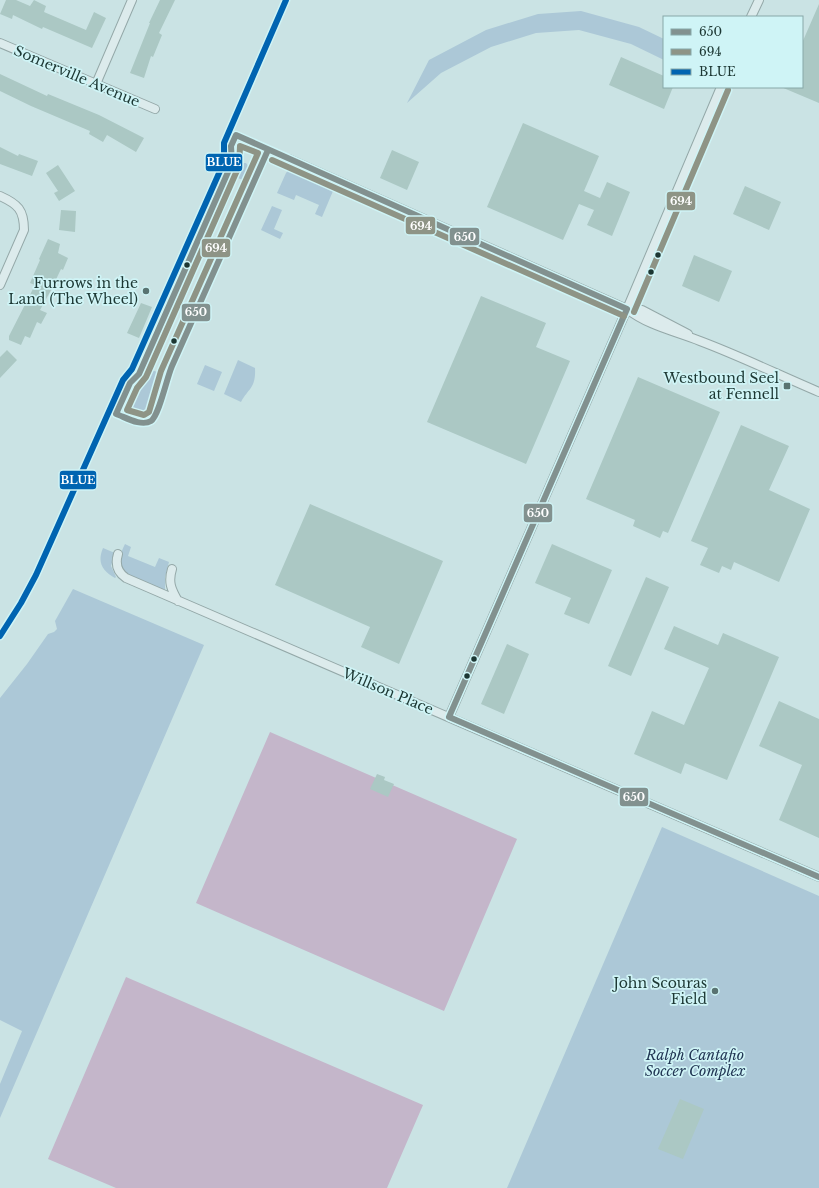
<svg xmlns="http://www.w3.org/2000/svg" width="819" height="1188" font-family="'Libre Baskerville',serif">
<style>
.green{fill:#acc8d7}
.water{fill:#c4b6ca}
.building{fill:#abc8c4}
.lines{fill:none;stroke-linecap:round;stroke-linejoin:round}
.street-casing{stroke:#94a8a8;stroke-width:10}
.street{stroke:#dcebec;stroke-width:8}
.bus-1-casing{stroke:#cff4f6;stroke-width:9}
.bus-2-casing{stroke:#cff4f6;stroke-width:9}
.bus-3-casing{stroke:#cff4f6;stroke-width:9}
.bus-1{stroke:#82918f;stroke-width:6}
.bus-2{stroke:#8e9486;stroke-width:6}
.bus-3{stroke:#0064b1;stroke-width:6}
.bus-dot{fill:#1c3733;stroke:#cff4f6;stroke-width:1.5}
.poi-dot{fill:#597371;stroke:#cff4f6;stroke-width:1.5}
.labels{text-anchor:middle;stroke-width:3.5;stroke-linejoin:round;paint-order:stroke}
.street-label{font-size:14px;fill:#1c3733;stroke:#cff4f6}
.poi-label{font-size:14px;fill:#1c3733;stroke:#cff4f6;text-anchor:end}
.park-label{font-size:14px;font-style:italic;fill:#223654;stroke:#cff4f6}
.line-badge{stroke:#cff4f6;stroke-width:1.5}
.badge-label{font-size:11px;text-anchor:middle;font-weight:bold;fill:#fff}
</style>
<rect width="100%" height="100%" fill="#cae3e4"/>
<path class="green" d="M 581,11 L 639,27 L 664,39 L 664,60 L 631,44 L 579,30 L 536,33 L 491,47 L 441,73 L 407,103 L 429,60 L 486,30 L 538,14 Z
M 239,163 L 246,163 L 248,166 L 247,177 L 245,181 L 231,175 Z
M 290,168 L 298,170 L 332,186 L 333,191 L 322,217 L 315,214 L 319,205 L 296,195 L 294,200 L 277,193 L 286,173 Z
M 272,206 L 282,210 L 274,229 L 283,233 L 280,239 L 261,230 Z
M 238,360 L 255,368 C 256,388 249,388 241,402 L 224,394 Z
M 205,365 L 222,372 L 214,391 L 197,384 Z
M 147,368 L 162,374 L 151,408 C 145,417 136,416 131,407 L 132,402 Z
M 125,544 L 131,547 L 128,556 L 155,567 L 159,558 L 169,562 L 165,577 L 165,589 L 162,591 C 150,585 123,577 120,563 C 119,557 122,550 125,544 Z
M 103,548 L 115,553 L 111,566 L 116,577 L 115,578 C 102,571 97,562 103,548 Z
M 73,589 L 204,645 L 0,1118 L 0,1084 L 22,1031 L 0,1020 L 0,698 L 27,664 L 48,634 L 54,632 L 57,629 L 55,621 Z
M 662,827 L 819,896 L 819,1188 L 507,1188 Z"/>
<path class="water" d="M 270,732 L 517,839 L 444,1011 L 196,903 Z
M 126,977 L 423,1105 L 387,1188 L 116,1188 L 48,1159 Z"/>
<path class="building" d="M 6,0 L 16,0 L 30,6 L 34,0 L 46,6 L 44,12 L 86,30 L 94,12 L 106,18 L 92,48 L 43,27 L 42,29 L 13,15 L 12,19 L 0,14 Z
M 160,0 L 175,0 L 159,33 L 162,35 L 153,57 L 151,56 L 144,78 L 130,73 L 150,23 L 149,23 Z
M 819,4 L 819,103 L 781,87 L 802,87 L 802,43 Z
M 621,57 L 664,76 L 664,87 L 673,87 L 664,109 L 609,85 Z
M 0,74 L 47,96 L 48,94 L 99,115 L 144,138 L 136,152 L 107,135 L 103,142 L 89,134 L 90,131 L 31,106 L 0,91 Z
M 523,123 L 599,156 L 584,191 L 600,198 L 607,182 L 630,192 L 612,236 L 587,225 L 594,210 L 579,204 L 563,240 L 487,207 Z
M 0,147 L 18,156 L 19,154 L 38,161 L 32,176 L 0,164 Z
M 392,150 L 419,162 L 407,190 L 380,178 Z
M 58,165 L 75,191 L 59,201 L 54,193 L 58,191 L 46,173 Z
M 745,186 L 781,202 L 769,230 L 733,214 Z
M 223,191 L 231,195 L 218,224 L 210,220 Z
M 61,210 L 76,211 L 75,232 L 59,230 Z
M 48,239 L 60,244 L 58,253 L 68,258 L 63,270 L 61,269 L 50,292 L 40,310 L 47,313 L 41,324 L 37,322 L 30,338 L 25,336 L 21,345 L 9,340 L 9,336 L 35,285 L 30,283 L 40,260 L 39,259 Z
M 694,255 L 732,271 L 719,302 L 682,286 Z
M 481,296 L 546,323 L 536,347 L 570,361 L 526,464 L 427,422 Z
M 141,303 L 152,307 L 139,338 L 127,333 Z
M 7,350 L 17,360 L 0,378 L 0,357 Z
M 638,377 L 720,412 L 668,533 L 663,531 L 660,538 L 633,526 L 635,520 L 586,499 Z
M 741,425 L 789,446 L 769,490 L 810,509 L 779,582 L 734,562 L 731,570 L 722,566 L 719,573 L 700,565 L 708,548 L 691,541 Z
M 310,504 L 443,561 L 399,664 L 361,647 L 370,627 L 275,585 Z
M 552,544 L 612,570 L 589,624 L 564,614 L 571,598 L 535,583 Z
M 646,577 L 669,587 L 631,676 L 608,666 Z
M 674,626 L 718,645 L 723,633 L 779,657 L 727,780 L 685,763 L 681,774 L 634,754 L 652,711 L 684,725 L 709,668 L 664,649 Z
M 507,644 L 529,654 L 504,714 L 481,704 Z
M 779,701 L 819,719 L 819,838 L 779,820 L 802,765 L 759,746 Z
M 377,774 L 385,777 L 384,780 L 394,784 L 388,797 L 370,789 Z
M 680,1099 L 704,1109 L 683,1159 L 658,1149 Z"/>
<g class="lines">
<g class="street-casing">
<path id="street" d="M 751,17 L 759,0
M 0,43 L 155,109
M 96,84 L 132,0
M 289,159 L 627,309 C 649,326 675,331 700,341 C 740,356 779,375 819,392
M 0,196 C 18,204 24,210 24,230 L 0,285
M 627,309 L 642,310 L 688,334
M 118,554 C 115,564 117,572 126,578 L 819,877
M 172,569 C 168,582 171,589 178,601
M 449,717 L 627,309 L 721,87"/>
</g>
<use href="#street" class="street"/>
<g class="bus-1-casing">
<path id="bus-1" d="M 268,150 C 236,222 204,294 172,366 C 167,377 159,416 151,421 C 141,427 125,417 116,414 L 130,383 L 139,374 L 232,163 L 231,146 L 236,135 L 627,309
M 449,717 L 627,309
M 449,717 L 819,877"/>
</g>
<g class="bus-2-casing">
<path id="bus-2" d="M 240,146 L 258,153 L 161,371 L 149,412 L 144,415 L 127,410 L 137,388 L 146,377 L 239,166 Z
M 272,160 L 624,316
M 634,312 L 728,90"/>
</g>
<g class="bus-3-casing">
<path id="bus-3" d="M 0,636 L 21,603 L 36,575 L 123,380 L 132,369 L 224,162 L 224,143 L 286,0"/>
</g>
<use href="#bus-1" class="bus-1"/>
<use href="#bus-2" class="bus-2"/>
<use href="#bus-3" class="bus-3"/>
</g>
<g class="bus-dot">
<circle cx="658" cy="255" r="3.5"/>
<circle cx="187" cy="265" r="3.5"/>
<circle cx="651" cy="272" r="3.5"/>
<circle cx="174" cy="341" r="3.5"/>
<circle cx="474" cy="659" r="3.5"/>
<circle cx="467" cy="676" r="3.5"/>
</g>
<g class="poi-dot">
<circle cx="146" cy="291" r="4"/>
<rect x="783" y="382" width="8" height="8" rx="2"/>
<circle cx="715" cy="991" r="4"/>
</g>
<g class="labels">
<g class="street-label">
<text transform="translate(77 76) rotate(23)" y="5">Somerville Avenue</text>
<text transform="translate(388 691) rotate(23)" y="5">Willson Place</text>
</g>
<g class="poi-label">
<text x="138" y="288">Furrows in the<tspan x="138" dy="16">Land (The Wheel)</tspan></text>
<text x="779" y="383">Westbound Seel<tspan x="779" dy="16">at Fennell</tspan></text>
<text x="707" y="988">John Scouras<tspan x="707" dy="16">Field</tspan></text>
</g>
<g class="park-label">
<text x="695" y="1060">Ralph Cantafio<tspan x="695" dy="16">Soccer Complex</tspan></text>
</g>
</g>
<g class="line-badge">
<rect x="205" y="153" width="38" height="19" rx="4" fill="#0064b1"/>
<rect x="666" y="191" width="30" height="20" rx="4" fill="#8e9486"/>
<rect x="405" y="216" width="31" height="19" rx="4" fill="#8e9486"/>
<rect x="449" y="227" width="31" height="19" rx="4" fill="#82918f"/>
<rect x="201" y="238" width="30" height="20" rx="4" fill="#8e9486"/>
<rect x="181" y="303" width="30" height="19" rx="4" fill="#82918f"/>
<rect x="59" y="470" width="38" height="20" rx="4" fill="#0064b1"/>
<rect x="523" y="503" width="30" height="20" rx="4" fill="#82918f"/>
<rect x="619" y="787" width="30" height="20" rx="4" fill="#82918f"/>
</g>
<g class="badge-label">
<text x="224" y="166">BLUE</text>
<text x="681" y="205">694</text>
<text x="421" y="230">694</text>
<text x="465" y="241">650</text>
<text x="216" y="252">694</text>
<text x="196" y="316">650</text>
<text x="78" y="484">BLUE</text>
<text x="538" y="517">650</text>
<text x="634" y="801">650</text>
</g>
<rect x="663" y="16" width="140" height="72" fill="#cff4f6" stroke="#87a8a8"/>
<rect x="671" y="29" width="20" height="6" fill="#82918f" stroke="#87a8a8"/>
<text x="699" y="36" font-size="12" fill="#1c3733">650</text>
<rect x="671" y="49" width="20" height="6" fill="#8e9486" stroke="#87a8a8"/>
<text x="699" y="56" font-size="12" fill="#1c3733">694</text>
<rect x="671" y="69" width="20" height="6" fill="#0064b1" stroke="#87a8a8"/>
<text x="699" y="76" font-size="12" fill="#1c3733">BLUE</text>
</svg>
